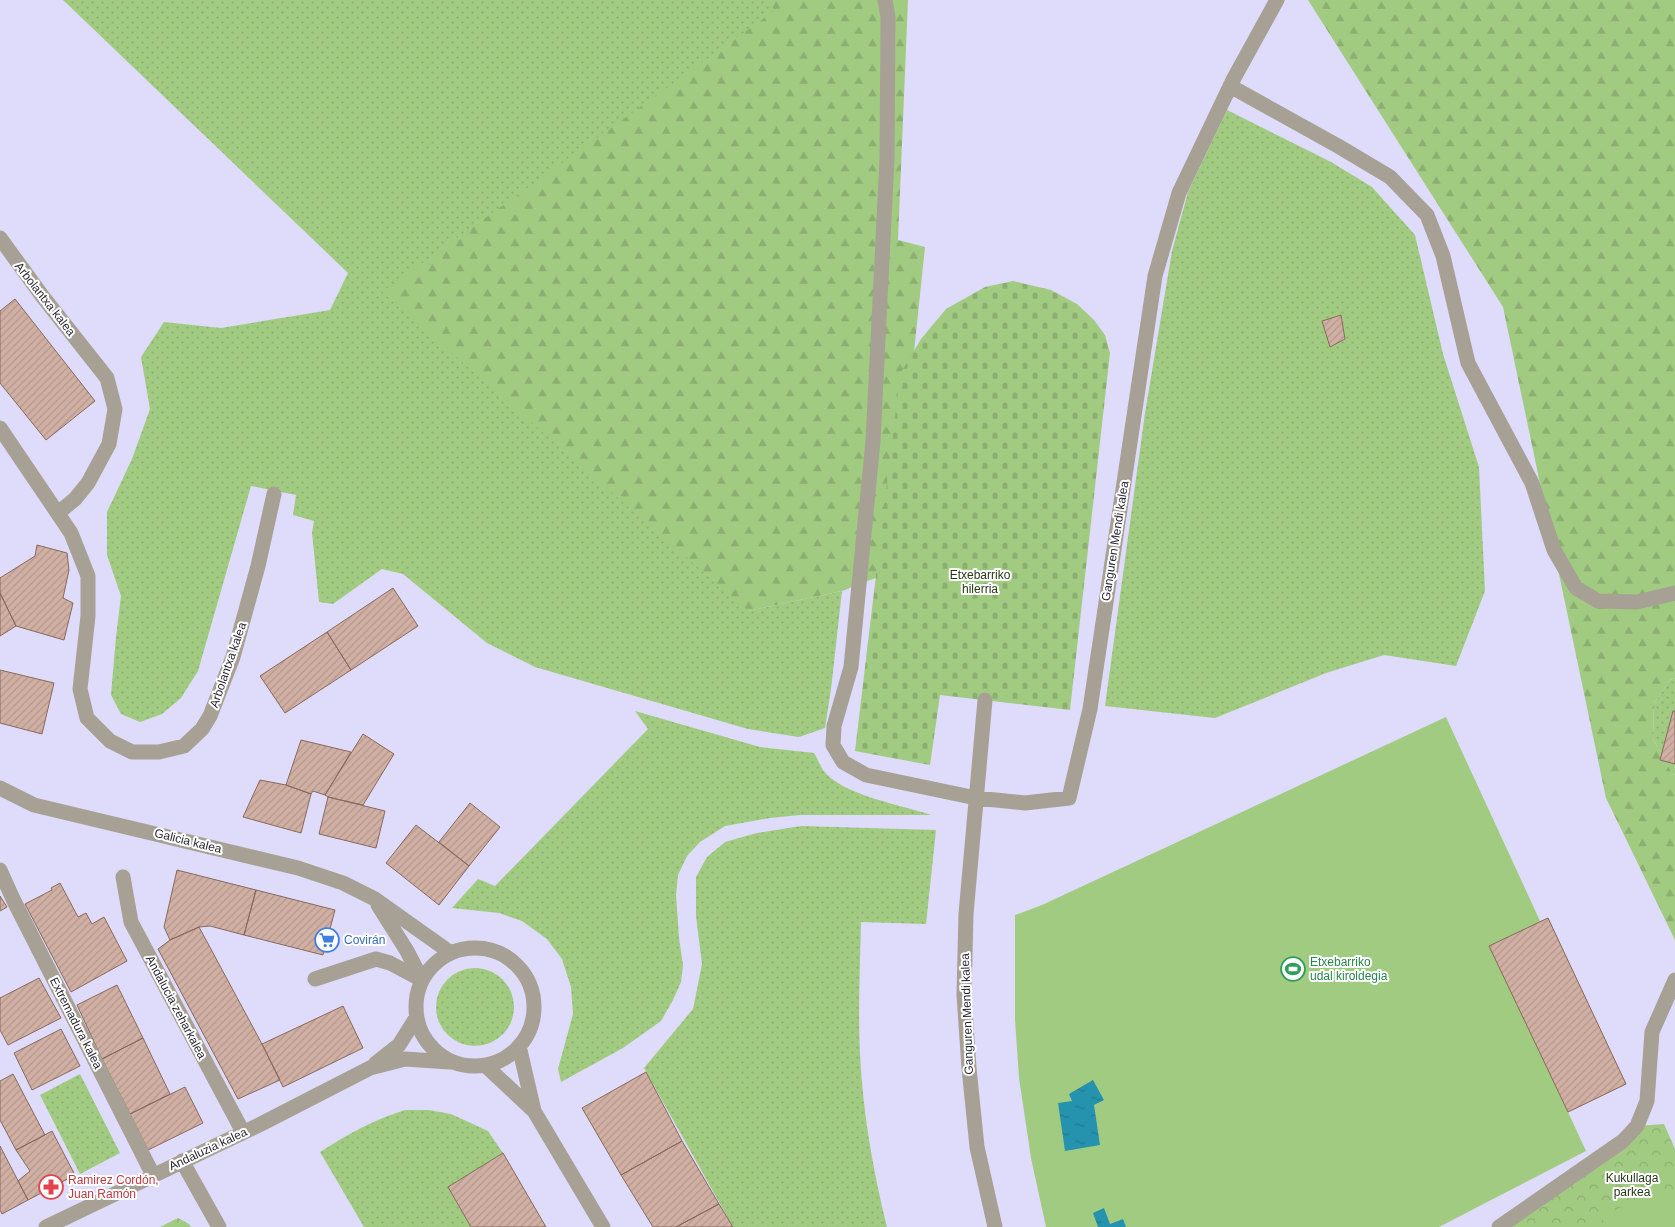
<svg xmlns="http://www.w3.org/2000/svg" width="1675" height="1227" font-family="Helvetica,sans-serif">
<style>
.grass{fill:url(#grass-dots)}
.forest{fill:url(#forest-firs)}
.cemetery{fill:url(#cemetery-stones)}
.park{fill:url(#park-crowns)}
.pitch{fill:#a2cb82}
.water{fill:url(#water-ripples)}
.building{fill:url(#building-hatch);stroke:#87695d}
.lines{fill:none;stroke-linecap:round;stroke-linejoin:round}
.minor{stroke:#a6a194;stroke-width:15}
.labels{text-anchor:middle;stroke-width:4;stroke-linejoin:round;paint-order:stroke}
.street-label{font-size:12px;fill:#292733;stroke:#fff}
.park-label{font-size:12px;fill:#263915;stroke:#fff}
.shop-label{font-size:12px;fill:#366cbe;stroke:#fff;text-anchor:start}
.leisure-label{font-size:12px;fill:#27864d;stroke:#fff;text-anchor:start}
.health-label{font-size:12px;fill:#be3a42;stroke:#fff;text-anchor:start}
</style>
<defs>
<pattern id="grass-dots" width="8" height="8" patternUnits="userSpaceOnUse" patternTransform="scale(1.25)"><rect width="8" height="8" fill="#a2cb82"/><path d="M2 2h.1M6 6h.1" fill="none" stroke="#8cae71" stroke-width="1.8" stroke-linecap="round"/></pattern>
<pattern id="forest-firs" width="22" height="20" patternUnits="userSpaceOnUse" patternTransform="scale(1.25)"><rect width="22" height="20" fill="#a2cb82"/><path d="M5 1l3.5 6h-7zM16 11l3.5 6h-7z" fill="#8cae71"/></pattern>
<pattern id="cemetery-stones" width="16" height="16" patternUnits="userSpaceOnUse" patternTransform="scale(1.25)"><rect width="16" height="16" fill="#a2cb82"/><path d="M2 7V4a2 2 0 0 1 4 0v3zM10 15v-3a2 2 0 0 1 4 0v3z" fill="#8cae71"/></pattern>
<pattern id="park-crowns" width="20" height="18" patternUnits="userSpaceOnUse" patternTransform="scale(1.25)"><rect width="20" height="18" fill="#a2cb82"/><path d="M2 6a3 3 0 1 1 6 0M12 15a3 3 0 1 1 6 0" fill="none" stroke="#8cae71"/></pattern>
<pattern id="water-ripples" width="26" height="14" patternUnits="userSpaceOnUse" patternTransform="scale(1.25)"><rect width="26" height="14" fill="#2693ae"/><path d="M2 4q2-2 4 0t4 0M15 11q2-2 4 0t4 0" fill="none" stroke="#21788e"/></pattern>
<pattern id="building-hatch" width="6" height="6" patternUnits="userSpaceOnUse" patternTransform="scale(1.25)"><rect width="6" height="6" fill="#d1b0a3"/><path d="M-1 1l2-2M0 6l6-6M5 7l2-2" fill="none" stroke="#b3978d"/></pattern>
</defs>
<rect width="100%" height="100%" fill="#dfdbfa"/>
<path class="grass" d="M 63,0 L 771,0 L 775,11 L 748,611 L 842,591 L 831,689 L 825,728 L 799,737 L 748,729 L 535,667 L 487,643 L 403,574 L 382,569 L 333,604 L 319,602 L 312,533 L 314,521 L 293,515 L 296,495 L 251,486 L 198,671 L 181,698 L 162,714 L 140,722 L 121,714 L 111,695 L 116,637 L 121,596 L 107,555 L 107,512 L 132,459 L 150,409 L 141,357 L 164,322 L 221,328 L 330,310 L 348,273 Z
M 1227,110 L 1331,162 L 1372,187 L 1415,235 L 1443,354 L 1479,467 L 1485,591 L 1456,666 L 1384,655 L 1326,673 L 1215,718 L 1105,706 L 1145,413 L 1172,251 L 1188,192 Z
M 1675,678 L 1675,775 L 1671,771 L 1653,739 L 1654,703 L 1670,680 Z
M 635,711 L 760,747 L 814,753 C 817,758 820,765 823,770 C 841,795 902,805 931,815 L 800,815 L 770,818 L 725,826 L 700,842 L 687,856 L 678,875 L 676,895 L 679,938 L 683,965 L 681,982 L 673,1000 L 661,1021 L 623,1048 L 561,1082 L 558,1069 L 573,1014 L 571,987 L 562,959 L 547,939 L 522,921 L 499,913 L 452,908 L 478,879 L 495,886 L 648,729 Z
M 801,826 L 936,830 L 926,924 L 861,922 C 860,966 858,1010 860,1055 C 863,1113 873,1171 887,1227 L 733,1227 L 644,1068 L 693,1009 L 702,964 L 696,916 L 696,877 L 707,857 L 725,842 L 757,833 Z
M436 1007a39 39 0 1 1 78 0a39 39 0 1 1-78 0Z
M 80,1074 L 120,1153 L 80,1174 L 40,1095 Z
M 405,1110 L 429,1110 L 451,1114 L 488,1131 L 503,1153 L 448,1187 L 471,1227 L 364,1227 L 320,1152 C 348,1134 373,1120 405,1110 Z"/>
<path class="forest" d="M 771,0 L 908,0 L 898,240 L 925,247 L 891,572 L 842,591 L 748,611 L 382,292 L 774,11 Z
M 1308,0 L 1675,0 L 1675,678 L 1670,680 L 1654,703 L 1653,739 L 1671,771 L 1675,775 L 1675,940 L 1606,798 L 1503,307 Z"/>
<path class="cemetery" d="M 1013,281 L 1051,290 L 1077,304 L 1094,320 L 1105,335 L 1110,353 L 1070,710 L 940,695 L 930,765 L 855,751 L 900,374 L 921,339 L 946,309 L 985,287 Z"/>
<path class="park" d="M 1664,1124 L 1675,1149 L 1675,1227 L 1499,1227 L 1637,1126 Z
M 178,1218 L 189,1224 L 191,1227 L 160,1227 Z"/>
<path class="pitch" d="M 1446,717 L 1540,921 L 1548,918 L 1626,1084 L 1568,1112 L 1586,1151 L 1439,1227 L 1046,1227 L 1031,1158 L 1019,1078 L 1015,1020 L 1015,915 L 1042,905 Z
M 1664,1188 L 1675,1213 L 1675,1227 L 1606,1227 L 1601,1216 Z"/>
<path class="water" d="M 1093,1080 L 1104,1100 L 1094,1105 L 1100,1145 L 1065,1151 L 1058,1103 L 1072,1101 L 1069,1094 Z
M 1104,1208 L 1110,1224 L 1123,1219 L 1126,1227 L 1098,1227 L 1093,1213 Z"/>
<path class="building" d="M 15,299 L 95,401 L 46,440 L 0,383 L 0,311 Z
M 1341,315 L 1345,339 L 1330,347 L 1322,321 Z
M 37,545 L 67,553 L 69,570 L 63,598 L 73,603 L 64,640 L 16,626 L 0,593 L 0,578 L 35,556 Z
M 393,588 L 418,626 L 351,670 L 327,632 Z
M 0,593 L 16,626 L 0,636 Z
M 327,632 L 351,670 L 285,713 L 260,676 Z
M 0,670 L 54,683 L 42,734 L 0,723 Z
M 1673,711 L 1675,711 L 1675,764 L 1660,760 Z
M 363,734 L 394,754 L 363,805 L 328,797 L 325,795 Z
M 301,740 L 351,752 L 325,795 L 313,791 L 311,794 L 286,785 Z
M 260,780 L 286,785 L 311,794 L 301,833 L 243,817 Z
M 328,797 L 385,811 L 376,848 L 319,834 Z
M 470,803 L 500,827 L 469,866 L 439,842 Z
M 416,825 L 469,866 L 439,905 L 386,863 Z
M 177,870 L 256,890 L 244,935 L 210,926 L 199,927 L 170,940 L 164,927 Z
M 60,883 L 78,917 L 86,913 L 92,924 L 104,917 L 127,961 L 71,992 L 25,904 L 52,890 L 51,888 Z
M 256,890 L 335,910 L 323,955 L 244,935 Z
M 0,896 L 7,907 L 0,911 Z
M 1548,918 L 1626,1084 L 1568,1112 L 1489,946 Z
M 199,927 L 262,1044 L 280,1080 L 238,1099 L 158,949 L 170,940 Z
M 39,978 L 61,1018 L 8,1045 L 0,1030 L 0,998 Z
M 117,985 L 143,1038 L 102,1059 L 77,1005 Z
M 343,1006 L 363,1048 L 283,1087 L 262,1044 Z
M 61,1029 L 80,1066 L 32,1090 L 14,1053 Z
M 143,1038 L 170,1094 L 130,1114 L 102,1059 Z
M 646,1072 L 682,1141 L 621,1175 L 582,1108 Z
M 13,1074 L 45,1135 L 16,1150 L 0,1120 L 0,1081 Z
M 185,1087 L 203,1123 L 148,1150 L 130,1114 Z
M 52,1131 L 75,1175 L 28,1200 L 18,1181 L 30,1171 L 16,1150 Z
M 682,1141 L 719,1204 L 676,1227 L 653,1227 L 621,1175 Z
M 0,1146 L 28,1200 L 2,1214 L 0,1210 Z
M 503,1153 L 546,1227 L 471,1227 L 448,1187 Z
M 719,1204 L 733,1227 L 676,1227 Z"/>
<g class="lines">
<path class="minor" d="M 885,0 L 888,17 L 887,159 L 873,441 L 851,667 L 834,726 L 833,745 L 843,762 L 866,775 L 976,798 L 1025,803 L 1069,798 L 1090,709 L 1155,276 L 1179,193 L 1234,78 L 1277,0
M 1230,86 L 1338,146 L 1390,177 L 1427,215 L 1443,256 L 1468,363 L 1532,483 L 1554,550 L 1576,588 L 1598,601 L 1637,602 L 1675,593
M 0,238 L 43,297 L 107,378 L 115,409 L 109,444 L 88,483 L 75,499 L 58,513
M 0,428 L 71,533 L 88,576 L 88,616 L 80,689 L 87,718 L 110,741 L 132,752 L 159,752 L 184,746 L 202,729 L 210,716 L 233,657 L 258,566 L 274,494
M 985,700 L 966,914 L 964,995 L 969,1068 L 977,1147 L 995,1227
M 0,788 L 34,805 L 298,868 L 343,883 L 375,899 L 451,953
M 0,870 L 13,899 L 153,1175
M 123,877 L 131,922 L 243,1132
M 378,905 L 407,951 L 422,980
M416 1007a59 59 0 1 1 118 0a59 59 0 1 1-118 0Z
M 315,979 L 376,959 L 390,963 L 422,980
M 519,1046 L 534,1111
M 375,1064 L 399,1045 L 416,1018
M 486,1066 L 534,1111 L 603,1227
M 182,1161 L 219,1227
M 46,1227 L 259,1125 L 370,1068 L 405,1059 L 450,1062
M 1499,1227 L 1623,1141 L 1637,1126 L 1647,1101 L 1652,1032 L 1675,980"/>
</g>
<defs>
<g id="supermarket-ring" transform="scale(1.25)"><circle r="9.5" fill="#fff" stroke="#3f7fe0" stroke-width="1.5"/><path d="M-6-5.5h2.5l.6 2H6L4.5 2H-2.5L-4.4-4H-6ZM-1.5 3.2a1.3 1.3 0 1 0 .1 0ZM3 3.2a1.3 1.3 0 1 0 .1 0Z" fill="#3f7fe0"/></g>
<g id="stadium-ring" transform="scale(1.25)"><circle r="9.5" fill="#fff" stroke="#2e9e5b" stroke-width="1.5"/><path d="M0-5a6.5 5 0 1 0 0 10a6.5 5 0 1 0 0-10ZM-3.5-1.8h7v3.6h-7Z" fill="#2e9e5b"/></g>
<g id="pharmacy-ring" transform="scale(1.25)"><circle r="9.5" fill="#fff" stroke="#e0444e" stroke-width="1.5"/><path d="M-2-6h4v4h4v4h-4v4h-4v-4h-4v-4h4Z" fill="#e0444e"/></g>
</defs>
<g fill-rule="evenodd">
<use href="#supermarket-ring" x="327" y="940"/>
<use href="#stadium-ring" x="1293" y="969"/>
<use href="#pharmacy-ring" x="51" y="1187"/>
</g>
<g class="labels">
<g class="street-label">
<text transform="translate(45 299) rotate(52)" y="4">Arbolantxa kalea</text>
<text transform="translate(1115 541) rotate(-81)" y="4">Ganguren Mendi kalea</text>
<text transform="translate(228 665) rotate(-71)" y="4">Arbolantxa kalea</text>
<text transform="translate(188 841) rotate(14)" y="4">Galicia kalea</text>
<text transform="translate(176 1007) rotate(62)" y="4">Andalucia zeharkalea</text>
<text transform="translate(967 1014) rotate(-92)" y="4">Ganguren Mendi kalea</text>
<text transform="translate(76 1023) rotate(63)" y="4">Extremadura kalea</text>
<text transform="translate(208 1149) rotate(-25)" y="4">Andaluzia kalea</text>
</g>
<g class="park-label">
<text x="980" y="579">Etxebarriko<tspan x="980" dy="14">hilerria</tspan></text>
<text x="1632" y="1182">Kukullaga<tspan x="1632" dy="14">parkea</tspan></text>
</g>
<g class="shop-label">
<text x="344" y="944">Covirán</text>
</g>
<g class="leisure-label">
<text x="1310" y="966">Etxebarriko<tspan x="1310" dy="14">udal kiroldegia</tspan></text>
</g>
<g class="health-label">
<text x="68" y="1184">Ramirez Cordón,<tspan x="68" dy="14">Juan Ramón</tspan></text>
</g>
</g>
</svg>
